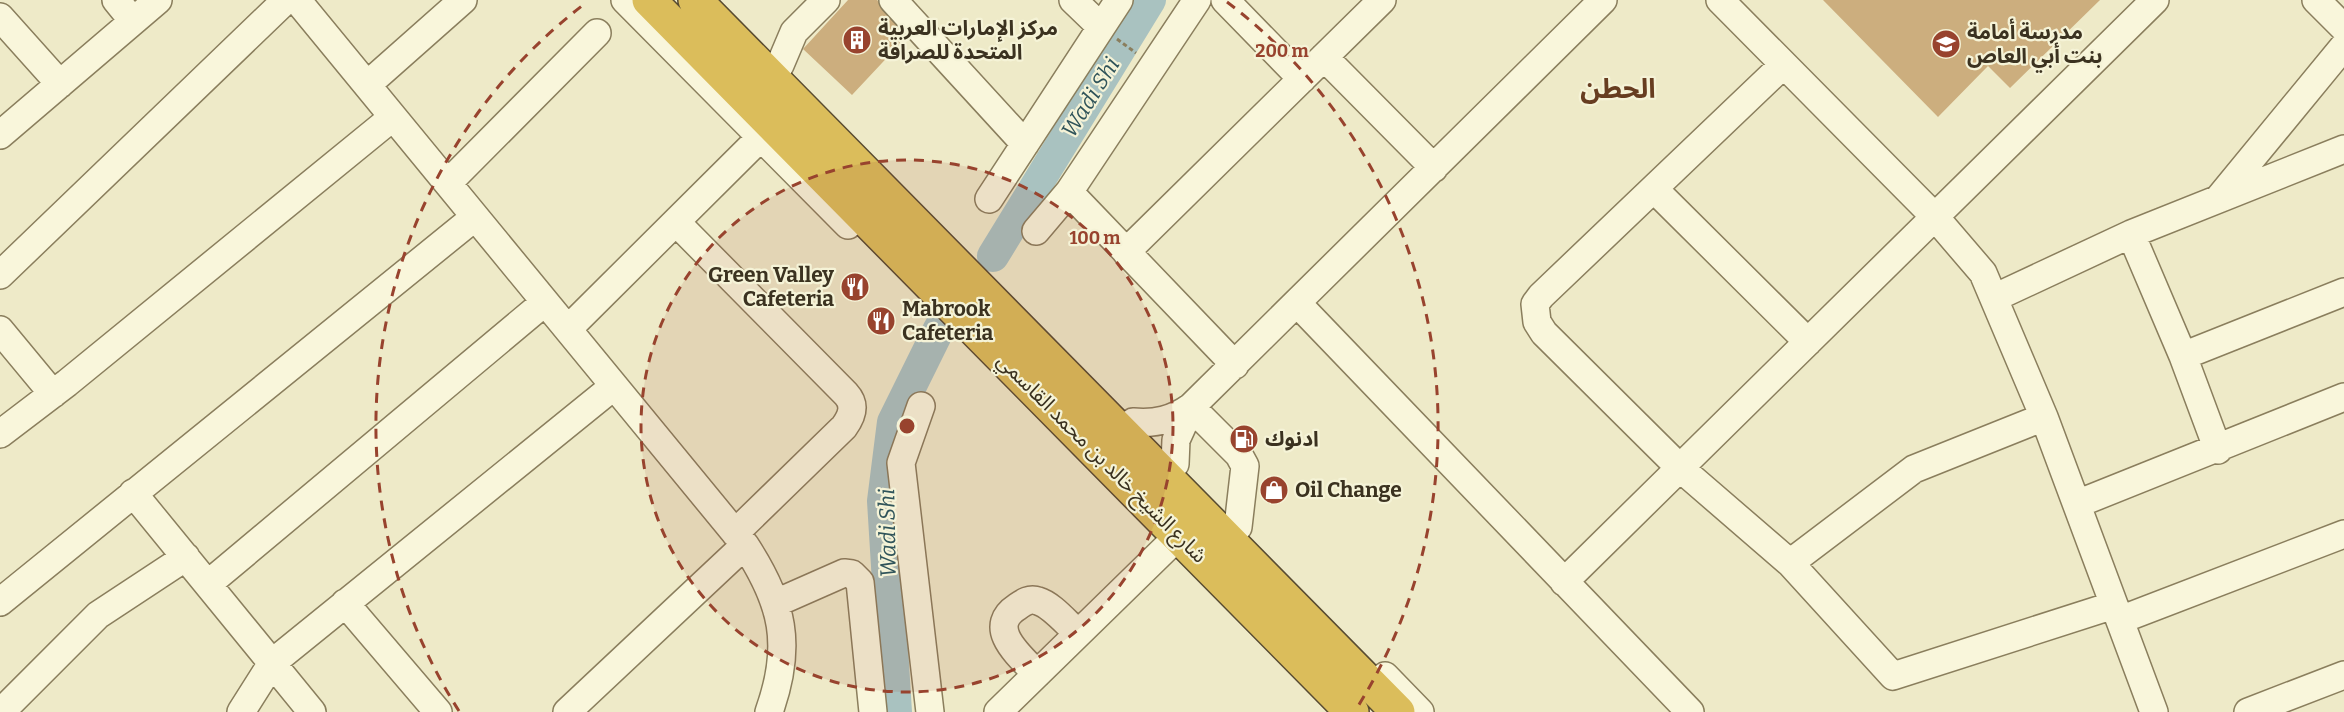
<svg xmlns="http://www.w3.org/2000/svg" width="2344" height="712" font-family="Bitter,'Noto Sans Arabic',serif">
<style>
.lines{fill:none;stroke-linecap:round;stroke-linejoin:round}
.river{stroke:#a9c2c0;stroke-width:32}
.building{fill:#ccae7e}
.minor-casing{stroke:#8a7e5d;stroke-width:30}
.highway-casing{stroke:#584b31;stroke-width:36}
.path{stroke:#8a7e5d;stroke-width:3;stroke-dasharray:4.5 3;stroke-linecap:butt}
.minor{stroke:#f9f6db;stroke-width:27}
.highway{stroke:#dbbd5b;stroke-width:33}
.ring{fill:none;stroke:#98432e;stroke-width:3;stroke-dasharray:10 8}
.labels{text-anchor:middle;stroke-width:4.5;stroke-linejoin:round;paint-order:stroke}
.poi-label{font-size:21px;font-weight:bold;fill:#3b3220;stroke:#f5f3d7;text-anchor:start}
.street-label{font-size:21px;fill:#3b3220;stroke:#f5f3d7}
.water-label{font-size:22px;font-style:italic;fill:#30545a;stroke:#f5f3d7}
.district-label{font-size:27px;font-weight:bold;fill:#673d20;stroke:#f5f3d7}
.centre{fill:#98432e;stroke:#f5f3d7;stroke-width:3}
.ring-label{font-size:18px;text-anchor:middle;font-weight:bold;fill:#98432e;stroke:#f5f3d7;stroke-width:4.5;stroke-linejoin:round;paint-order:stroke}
</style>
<rect width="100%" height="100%" fill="#eeeac8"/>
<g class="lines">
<path class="river" d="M 993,256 L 1150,0
M 896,712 L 883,501 L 893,422 L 939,329"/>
</g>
<path class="building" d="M 848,0 L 877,0 L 911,32 L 852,95 L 803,49 Z
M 1823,0 L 2100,0 L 2010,88 L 1988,66 L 1938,117 Z"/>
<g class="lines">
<g class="minor-casing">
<path id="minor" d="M 116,0 L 133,21
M 297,0 L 745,545 C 783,603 793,645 769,712
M 625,0 L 848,225
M 893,0 L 1025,144
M 1073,0 L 1101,27
M 1225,0 L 1302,79
M 1720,0 L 1935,217 L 1983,273 L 2044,417 L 2154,712
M 2316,0 L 2344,28
M 0,17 L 60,84
M 1324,57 L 1434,168
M 780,65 L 794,32 L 826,0
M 1783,65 L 1541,296 L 1535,304 L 1537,322 L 1544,333 L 1680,468 L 1790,563 L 1893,676 L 2114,605
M 367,85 L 463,0
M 0,135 L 158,0
M 448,183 L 597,33
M 1654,189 L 1808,342
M 1069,192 L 1235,365
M 2219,198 L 2344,46
M 989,199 L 1119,0
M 676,222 L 846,394 C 856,405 852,416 844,427 L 735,533
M 1036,231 L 1069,192 L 1197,0
M 2131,234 L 2183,356 L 2218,450
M 1126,252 L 1382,0
M 0,275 L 286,0
M 1994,298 L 2131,234 L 2344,149
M 1297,303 L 1690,712
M 568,329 L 761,137
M 0,330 L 53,394
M 2183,356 L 2344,292
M 921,406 L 901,463 L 930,712
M 1191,407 L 1239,455 L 1245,466 L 1238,527
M 1133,422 C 1155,424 1173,420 1191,407 L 1603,0
M 0,434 L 67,383 L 393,117
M 1175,464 L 1176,440 L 1191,407
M 133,493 L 312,712
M 2077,504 L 2344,397
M 1790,563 L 1914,469 L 2044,417
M 1564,582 L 2155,0
M 208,584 L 545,302
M 0,602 L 475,217
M 345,603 L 438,712
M 776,603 L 844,573 L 852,574 L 860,582 L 873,712
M 2120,620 L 2344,534
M 1037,674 C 1020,656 985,628 1017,607 C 1024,602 1030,598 1038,601 C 1052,605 1067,624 1078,633
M 1385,676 L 1420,712
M 1,712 L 98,615 L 186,557
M 241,712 L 272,663 L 614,386
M 567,712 L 745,545
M 998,712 L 1167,547
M 2248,712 L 2344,675"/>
</g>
<g class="highway-casing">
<path id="highway" d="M 649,0 L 1352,712
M 695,0 L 1398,712"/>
</g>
<path class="path" d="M 1117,39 L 1136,53"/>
<use href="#minor" class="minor"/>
<use href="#highway" class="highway"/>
</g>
<circle cx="907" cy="426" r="266" fill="#98432e" fill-opacity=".12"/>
<g class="ring">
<circle cx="907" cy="426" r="266"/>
<path d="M459 711A531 531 0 0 1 587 2M1227 2A531 531 0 0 1 1355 711"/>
</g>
<defs>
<g id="building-disc" transform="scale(1.5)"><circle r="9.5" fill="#98432e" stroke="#f5f3d7"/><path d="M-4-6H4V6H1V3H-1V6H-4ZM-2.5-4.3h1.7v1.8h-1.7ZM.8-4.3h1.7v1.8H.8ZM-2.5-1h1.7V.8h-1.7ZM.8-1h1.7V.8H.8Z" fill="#fff"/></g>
<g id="school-disc" transform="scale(1.5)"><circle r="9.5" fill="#98432e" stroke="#f5f3d7"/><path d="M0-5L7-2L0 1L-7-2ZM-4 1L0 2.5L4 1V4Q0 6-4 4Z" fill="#fff"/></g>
<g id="restaurant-disc" transform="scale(1.5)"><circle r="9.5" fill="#98432e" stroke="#f5f3d7"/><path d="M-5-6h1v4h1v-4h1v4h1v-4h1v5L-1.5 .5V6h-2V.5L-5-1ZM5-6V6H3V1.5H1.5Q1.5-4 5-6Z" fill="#fff"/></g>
<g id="fuel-disc" transform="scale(1.5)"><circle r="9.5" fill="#98432e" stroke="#f5f3d7"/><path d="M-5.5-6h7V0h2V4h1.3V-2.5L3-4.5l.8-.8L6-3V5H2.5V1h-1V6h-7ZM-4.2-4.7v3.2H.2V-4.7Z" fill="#fff"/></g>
<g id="shop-disc" transform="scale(1.5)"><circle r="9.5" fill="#98432e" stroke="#f5f3d7"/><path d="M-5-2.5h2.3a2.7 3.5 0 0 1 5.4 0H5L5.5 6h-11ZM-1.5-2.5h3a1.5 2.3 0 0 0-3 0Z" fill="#fff"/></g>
</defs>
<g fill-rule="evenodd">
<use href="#building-disc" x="857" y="40"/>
<use href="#school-disc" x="1946" y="44"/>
<use href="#restaurant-disc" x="855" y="287"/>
<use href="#restaurant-disc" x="881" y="321"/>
<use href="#fuel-disc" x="1244" y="439"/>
<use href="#shop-disc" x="1274" y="490"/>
</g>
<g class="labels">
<g class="poi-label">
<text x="878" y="35">مركز الإمارات العربية<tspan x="878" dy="24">المتحدة للصرافة</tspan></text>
<text x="1967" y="39">مدرسة أمامة<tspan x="1967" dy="24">بنت أبي العاص</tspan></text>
<text x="834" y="282" text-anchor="end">Green Valley<tspan x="834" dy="24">Cafeteria</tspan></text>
<text x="902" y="316">Mabrook<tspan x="902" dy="24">Cafeteria</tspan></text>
<text x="1265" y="446">ادنوك</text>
<text x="1295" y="497">Oil Change</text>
</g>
<g class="street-label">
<text transform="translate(1102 458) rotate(45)" y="7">شارع الشيخ خالد بن محمد القاسمي</text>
</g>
<g class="water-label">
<text transform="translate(1090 97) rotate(-58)" y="8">Wadi Shi</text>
<text transform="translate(887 533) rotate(-91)" y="8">Wadi Shi</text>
</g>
<g class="district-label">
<text x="1618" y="98">الحطن</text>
</g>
</g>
<circle cx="907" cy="426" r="9" class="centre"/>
<g class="ring-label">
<text x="1282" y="57">200 m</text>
<text x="1095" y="244">100 m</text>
</g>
</svg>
